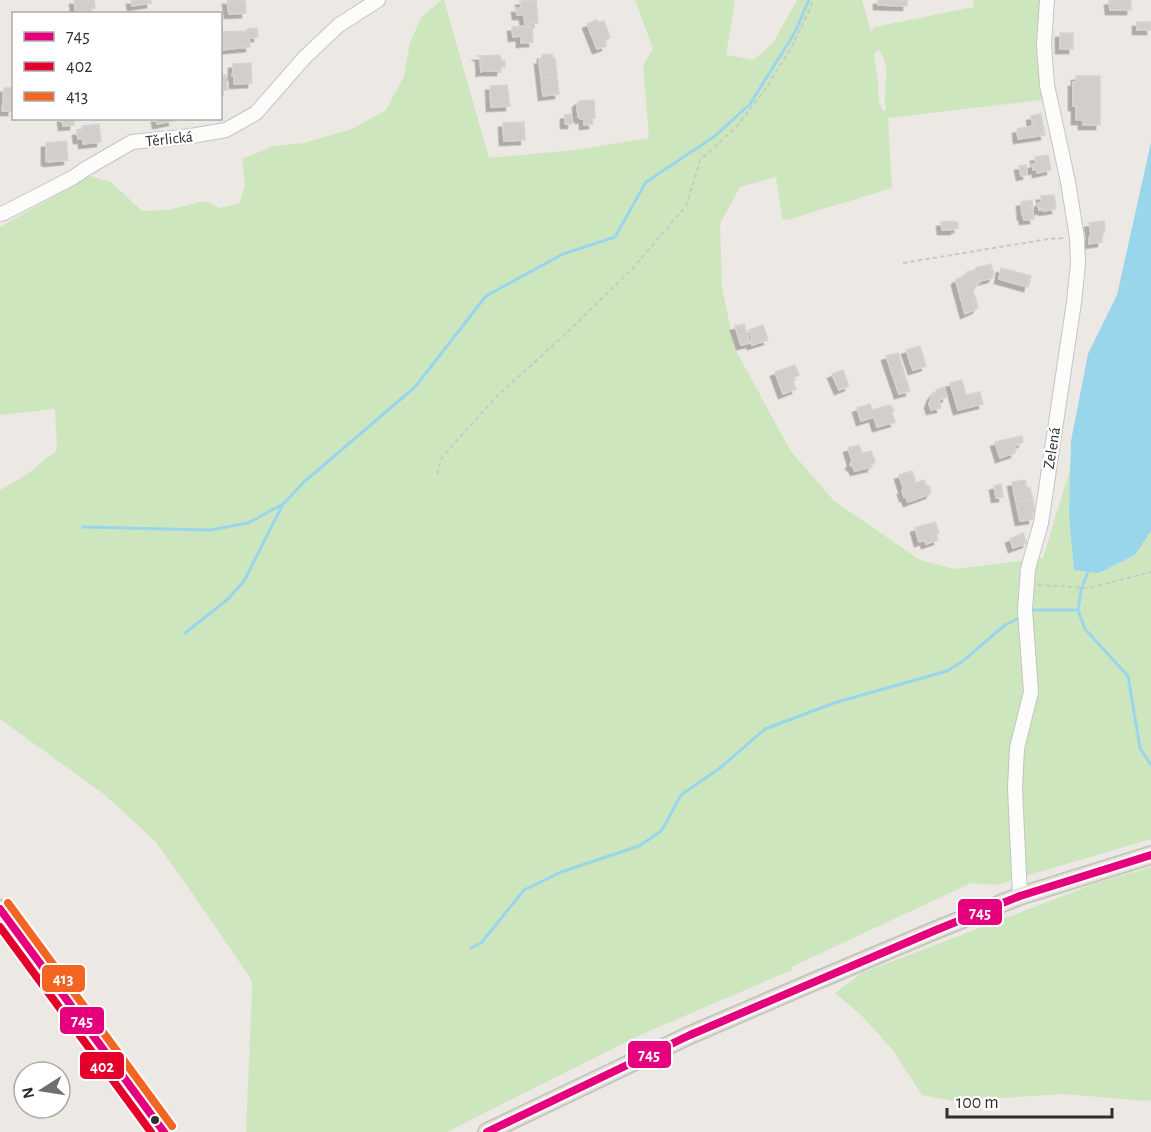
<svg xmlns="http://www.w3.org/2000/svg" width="1151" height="1132" font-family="'Alegreya Sans',sans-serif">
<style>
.green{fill:#cee6be;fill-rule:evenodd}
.water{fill:#99d6ec}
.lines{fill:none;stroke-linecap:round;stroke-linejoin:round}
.stream{stroke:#99d6ec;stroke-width:3}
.building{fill:#d1cecb;stroke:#d7d4d0;stroke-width:1.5;filter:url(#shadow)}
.minor-casing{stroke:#c5c4c5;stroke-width:16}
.major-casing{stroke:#c6c5c4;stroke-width:20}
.path{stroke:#c9c9c8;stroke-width:2;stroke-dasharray:4.5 3;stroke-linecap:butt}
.minor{stroke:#fcfcfb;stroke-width:14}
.major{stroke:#e8e4d6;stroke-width:16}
.bus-1-casing{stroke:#fff;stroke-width:12}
.bus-2-casing{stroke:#fff;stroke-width:12}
.bus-3-casing{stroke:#fff;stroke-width:12}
.bus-1{stroke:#e5007d;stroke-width:8}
.bus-2{stroke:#e4002b;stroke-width:8}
.bus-3{stroke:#f26522;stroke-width:8}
.bus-dot{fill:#2e2e2e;stroke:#fff;stroke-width:2}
.labels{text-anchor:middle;stroke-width:4.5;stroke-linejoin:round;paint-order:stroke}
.street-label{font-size:16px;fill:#2e2e2e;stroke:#fff}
.line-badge{stroke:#fff;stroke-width:2}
.badge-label{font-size:16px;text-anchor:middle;font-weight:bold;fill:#fff}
</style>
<defs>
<filter id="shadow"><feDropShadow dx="-4.5" dy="4.5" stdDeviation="0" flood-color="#0004"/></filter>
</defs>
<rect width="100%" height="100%" fill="#ece8e4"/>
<path class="green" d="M 442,0 L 444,0 L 489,158 L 575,150 L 649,138 L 643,66 L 653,49 L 635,0 L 735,0 L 726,55 L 753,60 L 773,43 L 797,0 L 862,0 L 871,32 L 875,27 L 973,7 L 973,0 L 1041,0 L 1041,84 L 1042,100 L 888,118 L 892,188 L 787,220 L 782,219 L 776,177 L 740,187 L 720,224 L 722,286 L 734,347 L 790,450 L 834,501 L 920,560 L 955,569 L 1043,558 L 1071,466 L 1069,515 L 1099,573 L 1135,555 L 1151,531 L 1151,839 L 996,885 L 971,883 L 791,967 L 792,970 L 640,1035 L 447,1132 L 246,1132 L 252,991 L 252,982 L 247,973 L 190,890 L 155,841 L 105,795 L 0,719 L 0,490 L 26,475 L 57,450 L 55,409 L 0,415 L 0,227 L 90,176 L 111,182 L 142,211 L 168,210 L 204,201 L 220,208 L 240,203 L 245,184 L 242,159 L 274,146 L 304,143 L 352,129 L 386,110 L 404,76 L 410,43 L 421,17 ZM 878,50 C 894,66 881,90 886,110 L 883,111 L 879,102 L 878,81 L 874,54 Z
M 1151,867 L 1151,1100 L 1147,1101 L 1064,1094 L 953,1101 L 922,1095 L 892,1049 L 860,1014 L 835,993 L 862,973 L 1094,884 Z"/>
<path class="water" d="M 1151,142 L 1151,531 L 1135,555 L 1099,573 L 1074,570 L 1069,515 L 1071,441 L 1088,354 L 1117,295 Z"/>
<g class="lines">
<path class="stream" d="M 83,527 L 210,530 L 248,523 L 283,504 L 304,482 L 415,387 L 486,296 L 563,254 L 615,237 L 646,182 L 715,136 L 750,104 L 794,34 L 809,0
M 1089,569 L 1081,590 L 1078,610 L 1085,629 L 1128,676 L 1140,748 L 1151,765
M 1030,612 L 1034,610 L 1078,610
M 185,633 L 228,599 L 244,581 L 282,506
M 471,948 L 481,943 L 524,890 L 561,872 L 639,846 L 651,838 L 662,830 L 681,795 L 720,768 L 765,729 L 834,703 L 947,671 L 963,661 L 1005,625 L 1021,617"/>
</g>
<path class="building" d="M 74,0 L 94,0 L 95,8 L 92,8 L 92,11 L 76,13 Z
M 131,0 L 151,0 L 151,3 L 132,6 Z
M 227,0 L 245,0 L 246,13 L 229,14 Z
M 536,0 L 538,23 L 525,24 L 524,16 L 523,15 L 517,15 L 516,8 L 521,8 L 520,1 Z
M 878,0 L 907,0 L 907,6 L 878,5 Z
M 1116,0 L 1131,0 L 1131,10 L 1110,10 L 1109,1 Z
M 597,20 L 598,23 L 604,21 L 610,38 L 604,40 L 606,46 L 597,49 L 587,24 Z
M 1137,22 L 1151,22 L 1151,30 L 1137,30 Z
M 532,26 L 533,42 L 521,43 L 521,36 L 513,37 L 512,27 Z
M 257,28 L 258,37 L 249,38 L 250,47 L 220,50 L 220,32 L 247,31 L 247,29 Z
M 1060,33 L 1073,33 L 1073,49 L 1060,49 Z
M 552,54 L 553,58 L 555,58 L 557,76 L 541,78 L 539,60 L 542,60 L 542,55 Z
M 500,55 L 501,61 L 505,61 L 505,67 L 501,67 L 501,71 L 481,71 L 481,73 L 480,57 L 478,56 Z
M 251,63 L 252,83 L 234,84 L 234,76 L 232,76 L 232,74 L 233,74 L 233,64 Z
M 220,64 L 222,76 L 226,75 L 227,90 L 220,90 Z
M 557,76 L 559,94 L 543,96 L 541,78 Z
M 1076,76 L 1100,76 L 1100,125 L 1083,125 L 1083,120 L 1076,120 L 1076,106 L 1073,106 L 1073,82 L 1076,82 Z
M 507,85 L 510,106 L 491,107 L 490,86 Z
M 4,88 L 14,88 L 13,103 L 3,103 Z
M 594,100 L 595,118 L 592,118 L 593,124 L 584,125 L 584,118 L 580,119 L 580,117 L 578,117 L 577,103 L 579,103 L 579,101 Z
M 3,103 L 13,103 L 12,111 L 2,111 Z
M 571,114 L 572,124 L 565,124 L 565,115 Z
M 1041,114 L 1045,135 L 1018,139 L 1017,129 L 1033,126 L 1031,116 Z
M 62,118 L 74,118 L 74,125 L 63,126 Z
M 156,118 L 172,118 L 173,121 L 157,124 Z
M 524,122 L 525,140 L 504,141 L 503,123 Z
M 99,124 L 101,142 L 83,144 L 83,139 L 78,139 L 77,131 L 82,131 L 82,126 Z
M 66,141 L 68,160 L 48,162 L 48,160 L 46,161 L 46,143 Z
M 1048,155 L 1051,170 L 1037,173 L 1037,169 L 1033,170 L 1032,164 L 1036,164 L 1035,157 Z
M 1026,165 L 1027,175 L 1021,176 L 1019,166 Z
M 1054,195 L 1056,209 L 1043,211 L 1043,209 L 1039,210 L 1038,203 L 1042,202 L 1041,196 Z
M 1032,200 L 1033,213 L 1022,215 L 1021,202 Z
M 1033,213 L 1034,219 L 1024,220 L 1023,215 Z
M 954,221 L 954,222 L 958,222 L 958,228 L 955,228 L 955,230 L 942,230 L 941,222 Z
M 1104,221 L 1105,230 L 1102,236 L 1102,242 L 1089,244 L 1089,238 L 1091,234 L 1089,223 Z
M 991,264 L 994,275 L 992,278 L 980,281 L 973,290 L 978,307 L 976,309 L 965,314 L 956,281 L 957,279 L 964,277 L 967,272 L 975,270 L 976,268 Z
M 1001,268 L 1031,276 L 1028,287 L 999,279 Z
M 744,324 L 750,343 L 741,345 L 735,326 Z
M 763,325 L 768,340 L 752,345 L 750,340 L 752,339 L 749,330 Z
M 920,346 L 926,366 L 913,370 L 906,350 Z
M 898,353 L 910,391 L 899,394 L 886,356 Z
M 795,365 L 799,375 L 794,377 L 793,382 L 796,389 L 783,394 L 775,372 Z
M 843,370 L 849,386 L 839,390 L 832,374 Z
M 962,380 L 966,395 L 980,392 L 983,404 L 958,410 L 950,383 Z
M 944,387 L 947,397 L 940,399 L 939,401 L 941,408 L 931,410 L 929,404 L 932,396 L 938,389 Z
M 870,404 L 872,410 L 890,405 L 892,407 L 894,410 L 892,413 L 895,422 L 877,427 L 874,417 L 861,421 L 857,408 Z
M 1022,436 L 1023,442 L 1015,446 L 1015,453 L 1000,458 L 995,442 Z
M 859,445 L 862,453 L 871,451 L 875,461 L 874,464 L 871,464 L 872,467 L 855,471 L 853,467 L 850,465 L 852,461 L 848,448 Z
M 912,471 L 916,483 L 924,480 L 926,485 L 929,486 L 931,492 L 930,494 L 908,502 L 906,497 L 904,497 L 902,490 L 904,490 L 899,475 Z
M 1025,480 L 1027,488 L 1030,488 L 1033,499 L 1016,502 L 1012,482 Z
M 1001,484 L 1003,497 L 996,498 L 994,486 Z
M 1033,499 L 1035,512 L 1032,513 L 1033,519 L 1020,521 L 1016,502 Z
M 935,522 L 939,533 L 936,534 L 938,540 L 926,544 L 925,540 L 919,542 L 915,528 Z
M 1023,533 L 1027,543 L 1013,548 L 1010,539 Z"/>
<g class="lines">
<g class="minor-casing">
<path id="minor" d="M 0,214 L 4,213 L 72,178 L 87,168 L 132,142 L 191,136 L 226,130 L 256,113 L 305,57 L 339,25 L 378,0
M 1020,896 L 1015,788 L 1017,748 L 1031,692 L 1025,610 L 1028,569 L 1041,523 L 1074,302 L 1078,264 L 1077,238 L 1068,182 L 1047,85 L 1044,45 L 1047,0"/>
</g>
<g class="major-casing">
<path id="major" d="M 0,909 L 164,1132
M 487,1132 L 690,1035 L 806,985 L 936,930 L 1020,896 L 1151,855"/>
</g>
<path class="path" d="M 903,263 L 1048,239 L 1065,238
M 437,474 L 442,457 L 498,395 L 558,341 L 633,268 L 686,206 L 700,160 L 736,127 L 764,91 L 791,48 L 814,0
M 1038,585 L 1089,588 L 1151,572"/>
<use href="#minor" class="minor"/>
<use href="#major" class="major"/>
<g class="bus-1-casing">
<path id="bus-1" d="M 0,909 L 164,1132
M 487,1132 L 690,1035 L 936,930 L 1020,896 L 1151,855"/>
</g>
<g class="bus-2-casing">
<path id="bus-2" d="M 0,927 L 151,1132"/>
</g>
<g class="bus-3-casing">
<path id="bus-3" d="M 8,903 L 172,1126"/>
</g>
<use href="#bus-1" class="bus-1"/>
<use href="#bus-2" class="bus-2"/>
<use href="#bus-3" class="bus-3"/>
</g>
<circle class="bus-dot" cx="155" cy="1120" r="5"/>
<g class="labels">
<g class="street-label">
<text transform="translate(169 138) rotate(-6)" y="6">Těrlická</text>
<text transform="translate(1051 448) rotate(-81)" y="6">Zelená</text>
</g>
</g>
<g class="line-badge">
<rect x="957" y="898" width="46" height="28" rx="6" fill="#e5007d"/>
<rect x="41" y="964" width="45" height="29" rx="6" fill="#f26522"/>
<rect x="59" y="1006" width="46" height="29" rx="6" fill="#e5007d"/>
<rect x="627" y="1040" width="45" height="29" rx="6" fill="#e5007d"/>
<rect x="79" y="1051" width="46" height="29" rx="6" fill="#e4002b"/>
</g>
<g class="badge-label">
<text x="980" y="918">745</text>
<text x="63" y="984">413</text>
<text x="82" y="1026">745</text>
<text x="649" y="1060">745</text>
<text x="102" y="1072">402</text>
</g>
<rect x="12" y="12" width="210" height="108" fill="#ffffff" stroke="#ababab" stroke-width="1.5"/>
<rect x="24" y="32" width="30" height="9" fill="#e5007d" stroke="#ababab" stroke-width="1.5"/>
<text x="66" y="42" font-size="18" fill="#2e2e2e">745</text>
<rect x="24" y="62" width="30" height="9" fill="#e4002b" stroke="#ababab" stroke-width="1.5"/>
<text x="66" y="72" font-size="18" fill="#2e2e2e">402</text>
<rect x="24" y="92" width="30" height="9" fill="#f26522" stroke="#ababab" stroke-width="1.5"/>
<text x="66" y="102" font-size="18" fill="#2e2e2e">413</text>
<g transform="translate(42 1090) rotate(258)"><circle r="28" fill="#ffffff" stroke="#ababab" stroke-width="1.5"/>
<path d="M0-4.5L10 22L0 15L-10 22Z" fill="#706f6e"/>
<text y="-9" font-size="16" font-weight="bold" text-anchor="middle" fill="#2e2e2e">N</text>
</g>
<path d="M947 1108v9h165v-9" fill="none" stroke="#2e2e2e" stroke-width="3"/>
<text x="956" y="1108" font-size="18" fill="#2e2e2e" stroke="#ffffff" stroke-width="4.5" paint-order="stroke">100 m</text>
</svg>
